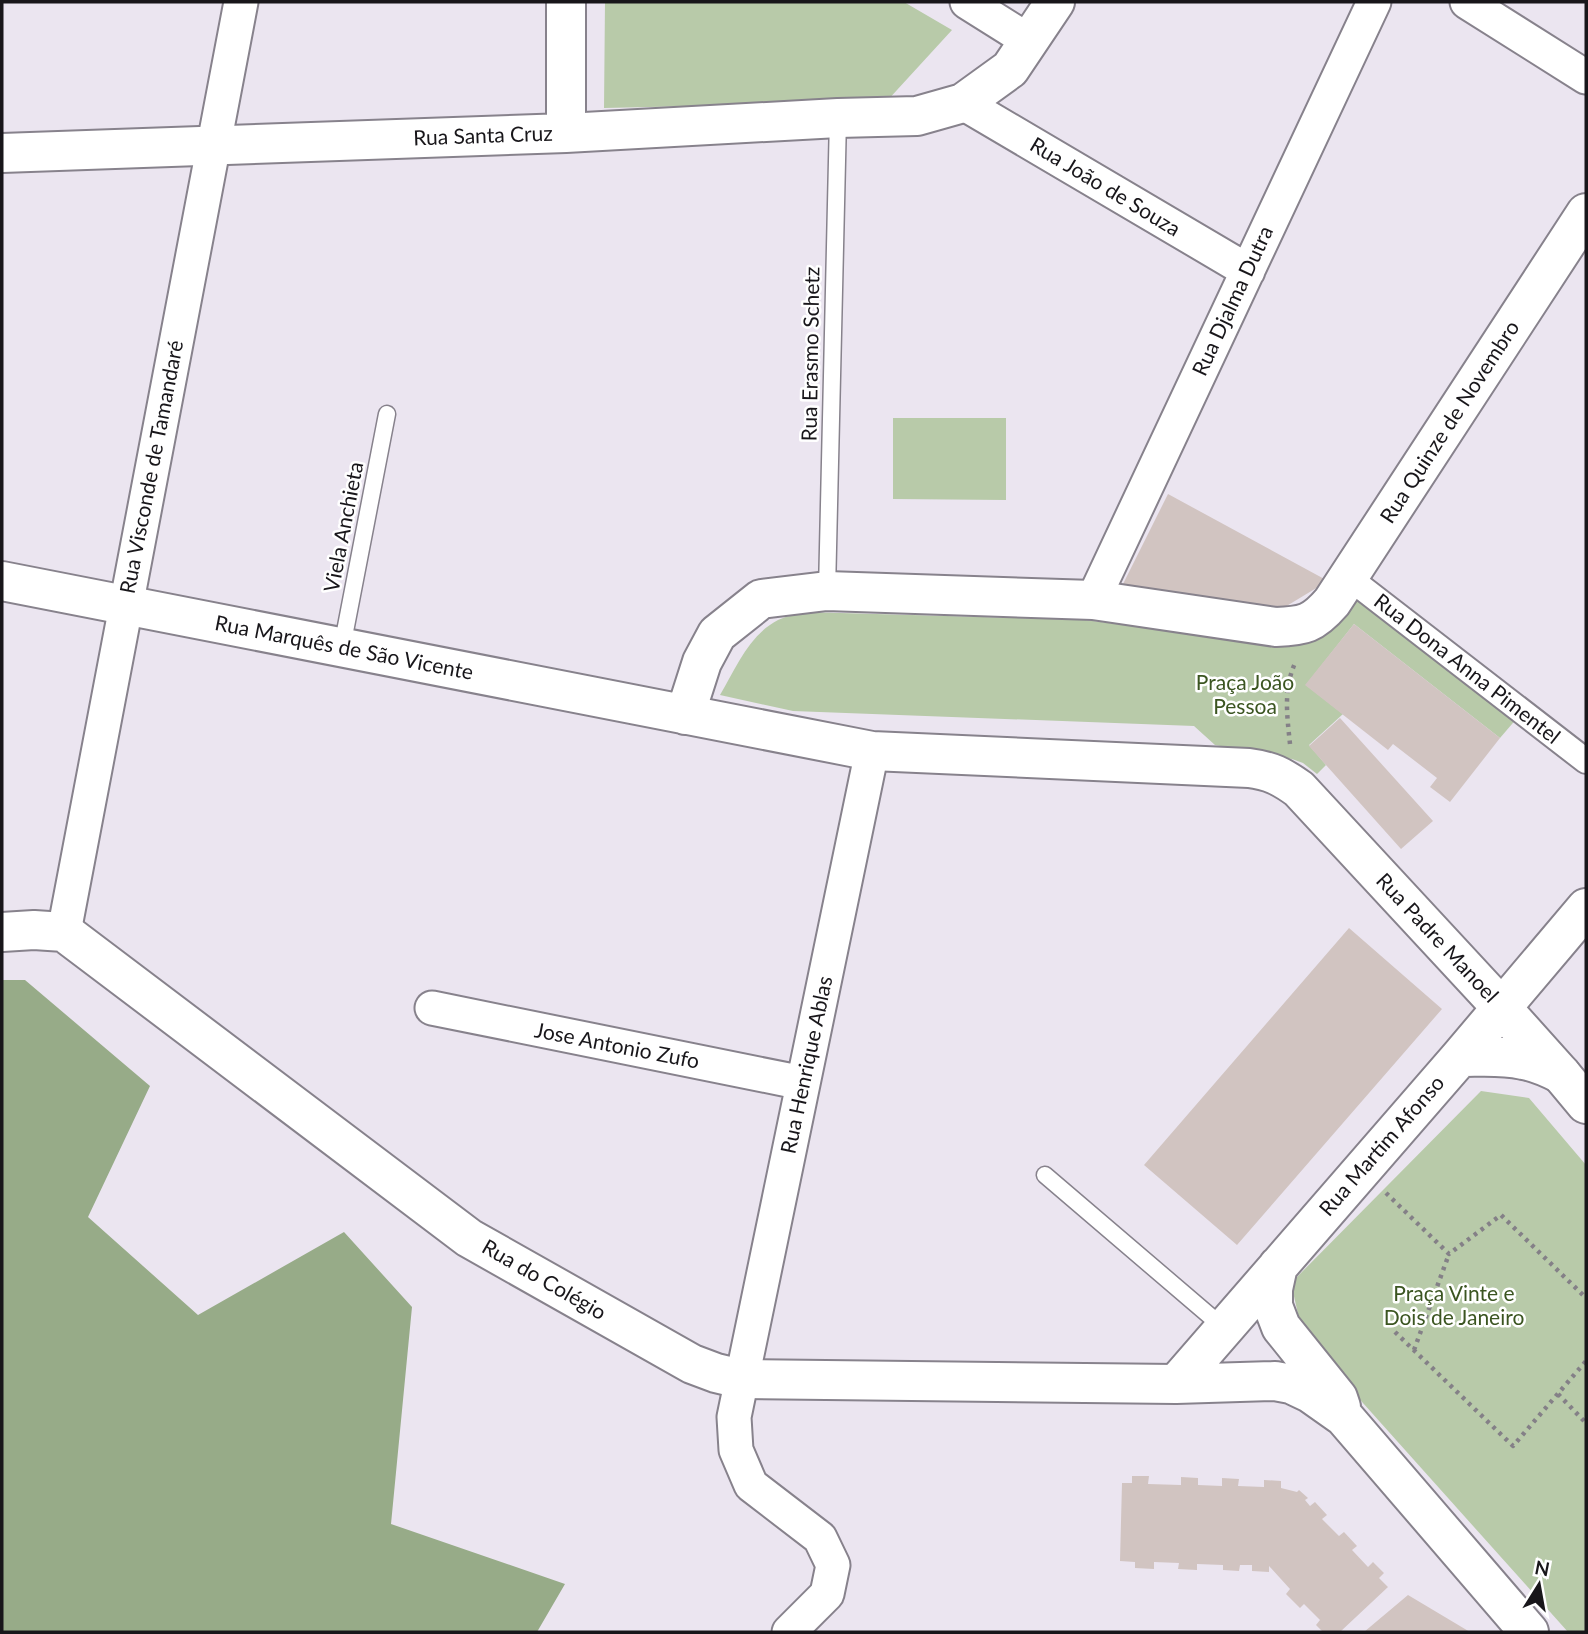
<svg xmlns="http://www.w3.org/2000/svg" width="1588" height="1634" viewBox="0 0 1588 1634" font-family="Lato,sans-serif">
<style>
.green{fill:#b8caa9}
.forest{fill:#97ab88}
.building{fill:#d1c4c1}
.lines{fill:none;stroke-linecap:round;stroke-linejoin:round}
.service-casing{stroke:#87828c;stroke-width:19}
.pedestrian-casing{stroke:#87828c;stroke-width:28}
.minor-casing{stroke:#87828c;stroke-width:37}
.tertiary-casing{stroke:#87828c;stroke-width:42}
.secondary-casing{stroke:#87828c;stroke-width:42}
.path{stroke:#848087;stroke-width:4.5;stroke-dasharray:3.5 5;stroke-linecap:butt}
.service{stroke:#fff;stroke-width:16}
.pedestrian{stroke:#fff;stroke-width:24}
.minor{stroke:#fff;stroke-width:33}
.tertiary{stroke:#fff;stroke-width:38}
.secondary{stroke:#fff;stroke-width:38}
.labels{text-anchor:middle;stroke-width:5;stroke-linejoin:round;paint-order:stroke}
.street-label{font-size:21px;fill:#18161a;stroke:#fff}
.park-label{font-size:21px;fill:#3b5521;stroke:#fff}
</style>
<rect width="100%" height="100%" fill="#ebe5f0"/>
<!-- green -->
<path class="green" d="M605 2H904L952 30 886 102 604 108Z
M893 418H1006V500L893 499Z
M1354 594 1518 717 1500 738 1354 624 1306 685 1343 714 1309 745 1326 765 1317 774 1303 763 1292 759 1215 745 1194 726 793 711 720 695C736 668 749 635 778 620 786 616 796 615 805 612L1085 620 1268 643Z
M1481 1091 1529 1098 1586 1165V1632H1568L1303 1336 1291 1283Z"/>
<!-- forest -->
<path class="forest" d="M2 980H25L150 1086 88 1217 198 1315 344 1232 412 1307 391 1524 565 1584 537 1632H2Z"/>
<!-- building -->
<path class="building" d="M1168 494 1328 581 1270 616 1123 584Z
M1354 624 1500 738 1450 802 1430 787 1437 778 1393 744 1388 750 1305 685Z
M1340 718 1433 821 1401 849 1309 746Z
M1349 928 1442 1009 1237 1245 1144 1165Z
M1132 1476H1149L1148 1484 1181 1485V1477L1198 1478V1485L1222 1486V1478L1239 1479 1238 1486 1264 1487V1480L1281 1481V1488L1297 1492 1299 1490 1308 1498 1305 1500 1310 1506 1315 1502 1327 1515 1322 1519 1339 1536 1344 1532 1357 1546 1352 1550 1368 1567 1373 1562 1384 1573 1379 1578 1388 1587 1340 1632H1323L1316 1625 1320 1620 1304 1604 1300 1608 1286 1594 1290 1589 1269 1566V1572L1252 1571V1565H1240L1239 1571 1223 1570V1565L1197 1564V1570L1178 1569 1179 1563 1154 1562V1569L1135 1568V1562L1120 1561 1122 1483H1132Z
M1408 1595 1470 1632H1364Z"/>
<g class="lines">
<!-- service casing -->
<g class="service-casing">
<path id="service" d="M827 591 838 118
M342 647 387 414
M1045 1175 1224 1328"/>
</g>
<!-- pedestrian casing -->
<g class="pedestrian-casing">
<path id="pedestrian" d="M1348 577 1586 761"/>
</g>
<!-- minor casing -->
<g class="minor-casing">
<path id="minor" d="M967 2 1029 41
M1467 2 1586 77
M963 103 1248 271
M1093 600 1374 2
M64 932 241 2
M432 1008 803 1083
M789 1632 827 1594 833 1565 820 1538 751 1485 736 1450 734 1417 872 751"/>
</g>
<!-- tertiary casing -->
<g class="tertiary-casing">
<path id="tertiary" d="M566 133V2
M2 153 566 133 838 118 917 116 963 103 1010 69 1055 2
M2 932 34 930 64 932 469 1238 692 1364 716 1373 741 1379 1176 1384 1275 1381 1291 1384 1310 1393 1344 1417 1529 1632
M1460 1057C1481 1057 1503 1055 1523 1060 1536 1062 1549 1068 1561 1074
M1278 1266 1273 1289V1306L1281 1327 1338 1398 1341 1407
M1176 1384 1460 1057 1586 908"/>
</g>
<!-- secondary casing -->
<g class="secondary-casing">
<path id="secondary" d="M2 581 872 751 1249 768C1271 771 1281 776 1299 789L1501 1007 1561 1074 1586 1104
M685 715 702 662 717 634 761 599 827 591 1093 600 1276 627C1304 626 1313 624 1332 602L1586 213"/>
</g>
<!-- path -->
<path class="path" d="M1290 744C1287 715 1283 688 1296 661
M1386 1193 1449 1254 1501 1215 1586 1298
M1395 1332 1513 1446 1586 1361
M1414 1350 1449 1254
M1558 1394 1586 1423"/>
<!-- service -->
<use href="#service" class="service"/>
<!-- pedestrian -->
<use href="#pedestrian" class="pedestrian"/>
<!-- minor -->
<use href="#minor" class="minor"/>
<!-- tertiary -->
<use href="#tertiary" class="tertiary"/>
<!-- secondary -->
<use href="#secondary" class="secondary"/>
</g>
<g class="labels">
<!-- street labels -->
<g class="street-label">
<text transform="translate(483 136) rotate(-2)" y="7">Rua Santa Cruz</text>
<text transform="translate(1105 187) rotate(31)" y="7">Rua João de Souza</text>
<text transform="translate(1233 301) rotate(-65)" y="7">Rua Djalma Dutra</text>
<text transform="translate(811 354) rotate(-89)" y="7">Rua Erasmo Schetz</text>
<text transform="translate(1450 422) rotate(-57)" y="7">Rua Quinze de Novembro</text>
<text transform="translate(152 467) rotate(-79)" y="7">Rua Visconde de Tamandaré</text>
<text transform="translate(344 527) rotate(-79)" y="7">Viela Anchieta</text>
<text transform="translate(344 648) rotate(11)" y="7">Rua Marquês de São Vicente</text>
<text transform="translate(1467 669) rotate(38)" y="7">Rua Dona Anna Pimentel</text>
<text transform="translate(1437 938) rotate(47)" y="7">Rua Padre Manoel</text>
<text transform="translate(617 1046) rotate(11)" y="7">Jose Antonio Zufo</text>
<text transform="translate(807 1065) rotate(-78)" y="7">Rua Henrique Ablas</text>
<text transform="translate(1382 1146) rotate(-49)" y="7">Rua Martim Afonso</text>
<text transform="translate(544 1280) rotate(30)" y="7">Rua do Colégio</text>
</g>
<!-- park labels -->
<g class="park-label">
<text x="1245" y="690">Praça João<tspan x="1245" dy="24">Pessoa</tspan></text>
<text x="1454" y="1301">Praça Vinte e<tspan x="1454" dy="24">Dois de Janeiro</tspan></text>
</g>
</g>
<!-- border -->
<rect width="1588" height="1634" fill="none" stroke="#18161a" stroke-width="7"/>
<!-- north arrow -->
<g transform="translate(1539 1585) rotate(11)" stroke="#ffffff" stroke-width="5" paint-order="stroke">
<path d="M0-5L12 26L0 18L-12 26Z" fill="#18161a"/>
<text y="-10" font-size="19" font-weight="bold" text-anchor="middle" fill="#18161a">N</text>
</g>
</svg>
